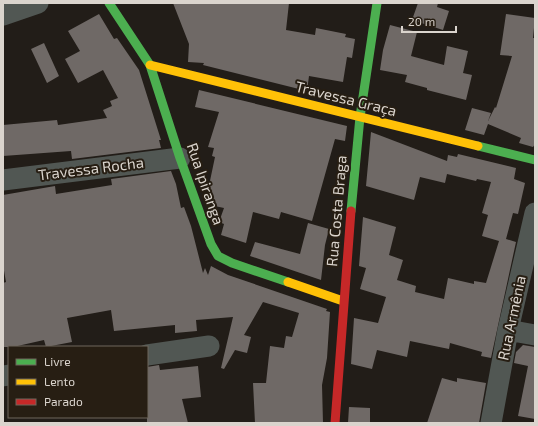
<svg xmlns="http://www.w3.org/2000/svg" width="538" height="426" viewBox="0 0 538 426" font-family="'Exo 2',sans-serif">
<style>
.building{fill:#6f6966}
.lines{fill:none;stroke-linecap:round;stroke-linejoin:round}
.street{stroke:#515753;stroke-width:21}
.fast{stroke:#4caf50;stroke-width:9}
.slow{stroke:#ffc107;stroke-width:9}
.jam{stroke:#c62828;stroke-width:9}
.labels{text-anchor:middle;stroke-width:4;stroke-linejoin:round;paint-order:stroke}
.street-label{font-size:15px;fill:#dad4cd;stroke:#271e13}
</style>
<rect width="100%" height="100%" fill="#221d18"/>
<!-- building -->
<path class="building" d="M173 3H289L286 30 315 35 316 28 346 34 345 37 355 39 352 58 347 57 343 82 309 76 307 91 203 65 204 63 188 62 189 44Z
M418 3H438L437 7 449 11 443 30 412 20Z
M99 14 114 39 117 38 139 70 161 140H159L161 148 72 159 71 151 3 156V125L57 120 58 125 107 118 103 110 112 106 110 101 118 98 103 70 78 83 65 59 80 51 68 31Z
M506 14 535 18 533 38H535V144L533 147 519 143 521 138 488 124 484 135 465 130 472 108 491 113 488 121 495 107 496 108 512 56 500 55Z
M390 25 417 32 411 56 444 65 447 46 468 51 463 73 472 75 466 100 427 90V88L405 82 407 75 380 70 383 50Z
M44 43 59 76 47 83 31 49Z
M199 90 347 126 345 141 335 139 312 221 281 212 279 219 253 212 246 243 221 235 224 224 219 222 224 208 210 205 207 195 215 157 212 156 214 148 208 147 219 112 195 107Z
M371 132 447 161 448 155 457 157 458 154 516 168 514 179 525 183 518 214 513 213 506 239 516 242 491 358 481 356 482 352 450 343 449 349 410 341 407 357 377 350 372 369 351 364 354 318 378 323 386 297 360 289 366 268 359 266 363 217 396 227 389 255 403 260 397 280 416 286 415 292 444 299 448 278 474 284V281L486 283 499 241 482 236 488 215 482 213 491 182 477 179 476 181 447 174 445 183 420 177 414 200 366 186Z
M171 171 176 184 181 208 184 207 191 226 203 273 205 268 208 275 211 266 228 275 327 309 326 311 330 312 327 358 322 385 323 423H255L253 383H266L270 346 284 348 286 336 292 337 299 313 263 302 244 335 251 337 247 353 235 350 224 369 221 368 233 317 196 320 197 331 175 333V325L114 331 111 310 67 318 72 342 46 347 44 340 13 347H3V283L6 282 3 265V195L55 186 56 194 112 185 111 179Z
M308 223 329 229 325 245 321 280 250 256 255 242 300 254Z
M523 345 535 347V419L518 416 528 366 514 363 516 352Z
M159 365 160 370 198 366 201 397 182 399 188 423H147V367Z
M442 378 457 382V378L486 383 479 423H427Z
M349 407 370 408V423H348Z"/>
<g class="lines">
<!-- street -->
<path class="street" d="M3 15 38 3
M3 180 180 158
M508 330 535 335
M147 355 209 346
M3 376 9 375
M491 423 508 330 535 213"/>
<!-- fast -->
<path class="fast" d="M109 3 150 65 180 158 211 244 218 256 232 263 288 282
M478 146 535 160
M351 211 360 117 377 3"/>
<!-- slow -->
<path class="slow" d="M150 65 478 146
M288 282 343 301"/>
<!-- jam -->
<path class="jam" d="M335 423 351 211"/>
</g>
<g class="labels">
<!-- street labels -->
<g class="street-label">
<text transform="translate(346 99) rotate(14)" y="5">Travessa Graça</text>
<text transform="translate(91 169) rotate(-7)" y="5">Travessa Rocha</text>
<text transform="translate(205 184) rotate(71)" y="5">Rua Ipiranga</text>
<text transform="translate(337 211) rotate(-85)" y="5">Rua Costa Braga</text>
<text transform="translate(512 318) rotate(-78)" y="5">Rua Armênia</text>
</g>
</g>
<!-- border -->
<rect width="538" height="426" fill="none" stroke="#dad4cd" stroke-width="8"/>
<!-- legend -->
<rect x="8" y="346" width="140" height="72" fill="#271e13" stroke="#6f675d"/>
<rect x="16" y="359" width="20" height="6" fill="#4caf50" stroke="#6f675d"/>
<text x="44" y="366" font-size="12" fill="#dad4cd">Livre</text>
<rect x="16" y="379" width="20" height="6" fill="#ffc107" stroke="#6f675d"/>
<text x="44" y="386" font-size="12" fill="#dad4cd">Lento</text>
<rect x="16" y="399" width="20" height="6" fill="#c62828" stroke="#6f675d"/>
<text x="44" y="406" font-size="12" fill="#dad4cd">Parado</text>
<!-- scale -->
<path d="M402 26v6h54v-6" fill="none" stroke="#dad4cd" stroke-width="2"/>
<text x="408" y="26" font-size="12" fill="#dad4cd" stroke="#271e13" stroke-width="3" paint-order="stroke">20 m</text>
</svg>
